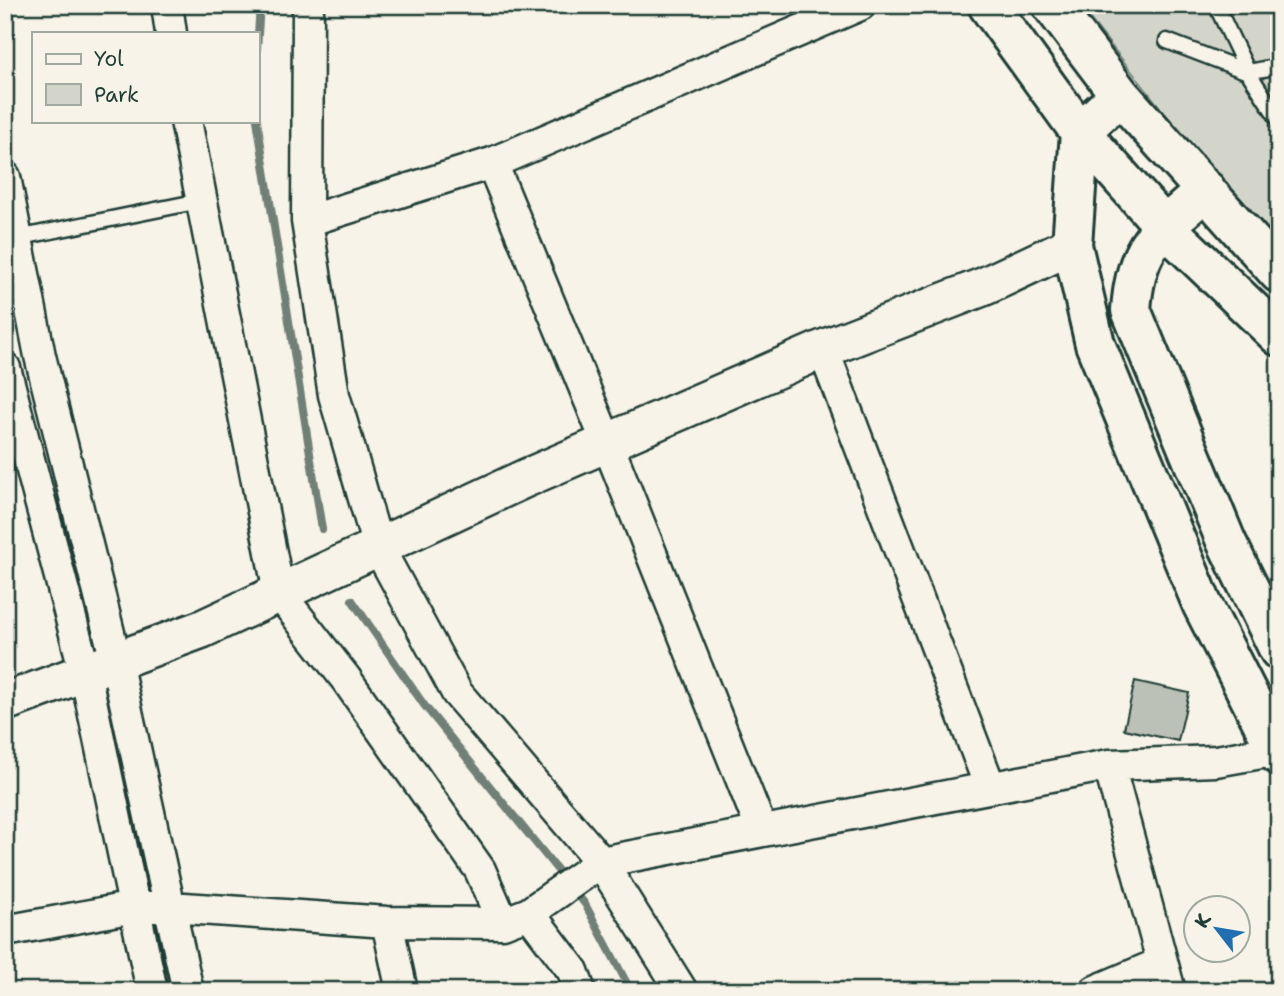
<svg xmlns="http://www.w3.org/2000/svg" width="1284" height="996" viewBox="0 0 1284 996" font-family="'Shantell Sans',sans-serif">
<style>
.green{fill:#d3d5ca;stroke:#79897f;stroke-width:2}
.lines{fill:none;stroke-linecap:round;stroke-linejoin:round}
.stream{stroke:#6f8077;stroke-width:8}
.building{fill:#bbc1b6;stroke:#1f3d34;stroke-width:2}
.service-casing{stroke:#1f3d34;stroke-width:19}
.minor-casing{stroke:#1f3d34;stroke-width:35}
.tertiary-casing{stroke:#1f3d34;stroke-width:42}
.secondary-casing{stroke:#1f3d34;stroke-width:44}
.service{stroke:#f7f3e8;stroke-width:14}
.minor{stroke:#f7f3e8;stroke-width:30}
.tertiary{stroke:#f7f3e8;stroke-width:37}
.secondary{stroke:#f7f3e8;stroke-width:38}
</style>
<rect width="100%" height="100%" fill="#f7f3e8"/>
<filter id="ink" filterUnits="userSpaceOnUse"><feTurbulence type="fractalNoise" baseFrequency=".0143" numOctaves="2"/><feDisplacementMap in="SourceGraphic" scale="14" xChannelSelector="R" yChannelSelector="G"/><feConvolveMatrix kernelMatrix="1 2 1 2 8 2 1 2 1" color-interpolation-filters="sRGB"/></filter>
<g filter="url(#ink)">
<!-- green -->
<path class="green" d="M1079 5H1279V246L1213 174Z"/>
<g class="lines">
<!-- stream -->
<path class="stream" d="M257 49 260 5
M257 120 322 529
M352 600 424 705 585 904 631 991"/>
</g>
<!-- building -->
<path class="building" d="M1135 681 1189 693 1178 741 1124 729Z"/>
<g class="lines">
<!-- service casing -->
<g class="service-casing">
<path id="service" d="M1216 5 1248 72 1279 120
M1167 41 1248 72 1279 66
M17 238 200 201"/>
</g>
<!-- minor casing -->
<g class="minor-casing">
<path id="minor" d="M167 5 171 33
M308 5 307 221 334 395 378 547 457 693 601 862 682 991
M186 121 279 593 346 679 480 870 503 923
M492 163 608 445 762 831
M5 177 40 356 116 661 188 991
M307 221 492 163 860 5
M823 349 990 787
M5 368 85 672 152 991
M1109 765 1170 991
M529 913 573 971 580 991
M387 922 402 991
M5 931 134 907H170L387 922 503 923 529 913 601 862 1109 765 1216 761 1279 750
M1095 991 1161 963"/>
</g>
<!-- tertiary casing -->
<g class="tertiary-casing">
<path id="tertiary" d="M5 702 202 629 526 478 823 349 985 286 1072 245"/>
</g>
<!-- secondary casing -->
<g class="secondary-casing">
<path id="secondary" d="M988 5 1080 132 1165 227 1279 336
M1052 5 1120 95 1279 273
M1120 95 1080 132 1072 245 1095 344 1202 604 1279 755
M1206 190C1158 233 1136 242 1131 310L1226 541 1279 650"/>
</g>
<!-- service -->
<use href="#service" class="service"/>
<!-- minor -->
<use href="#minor" class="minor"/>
<!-- tertiary -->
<use href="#tertiary" class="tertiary"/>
<!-- secondary -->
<use href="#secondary" class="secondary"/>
</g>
</g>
<!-- margin -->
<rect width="1284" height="996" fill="none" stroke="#f7f3e8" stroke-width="28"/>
<rect x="14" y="14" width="1256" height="968" fill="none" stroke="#1f3d34" stroke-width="2.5" filter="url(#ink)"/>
<!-- legend -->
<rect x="32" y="32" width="228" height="91" fill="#f7f3e8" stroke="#a1aaa0" stroke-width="2"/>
<rect x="46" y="54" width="35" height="10" fill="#f7f3e8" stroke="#a1aaa0" stroke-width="2"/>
<text x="94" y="66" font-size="21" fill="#1f3d34">Yol</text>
<rect x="46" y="84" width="35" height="21" fill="#d3d5ca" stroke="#a1aaa0" stroke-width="2"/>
<text x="94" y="102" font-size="21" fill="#1f3d34">Park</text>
<!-- north arrow -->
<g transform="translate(1217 929) rotate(301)"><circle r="33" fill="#f7f3e8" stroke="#a1aaa0" stroke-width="2"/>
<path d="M0-5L12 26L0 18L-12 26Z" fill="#1f6fb2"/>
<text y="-10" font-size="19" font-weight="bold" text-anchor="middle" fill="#1f3d34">K</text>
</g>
</svg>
